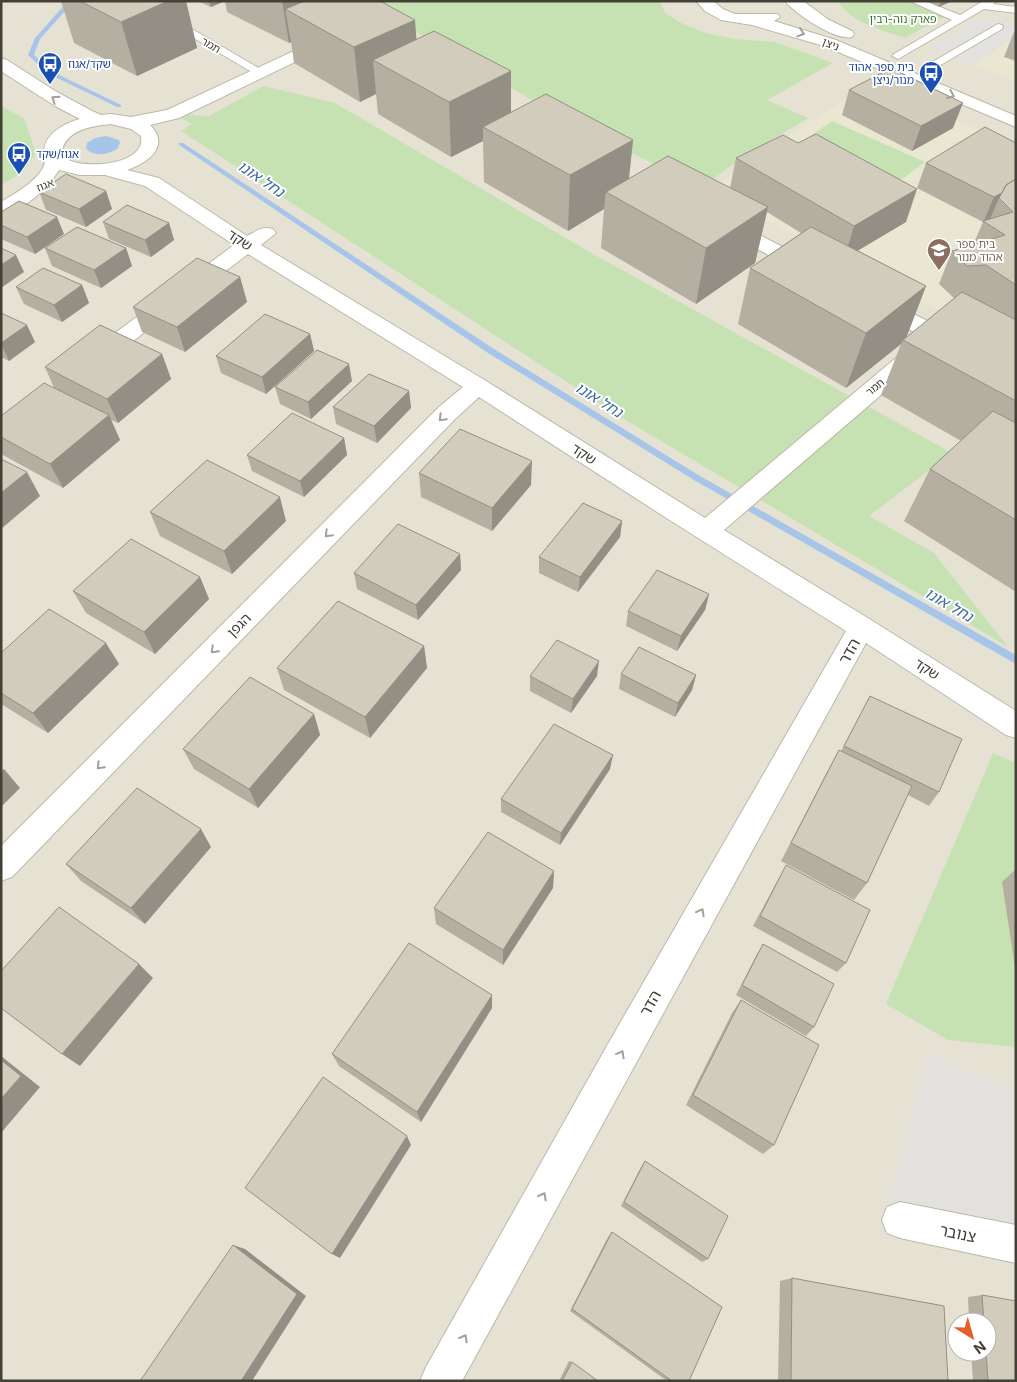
<svg xmlns="http://www.w3.org/2000/svg" width="1017" height="1382" viewBox="0 0 1017 1382" font-family="Inter,'Noto Sans Hebrew',sans-serif">
<style>
.residential{fill:#e5e2d4;fill-rule:evenodd}
.education{fill:#e9e6d1}
.green{fill:#c6e2b2}
.parking{fill:#e3e1de}
.water{fill:#a7c5e9}
.lines{fill:none;stroke-linecap:round;stroke-linejoin:round}
.stream{fill:#a7c5e9;fill-rule:evenodd}
.service-casing{stroke:#bcb8a9;stroke-width:2}
.minor-casing{stroke:#bcb8a9;stroke-width:2}
.tertiary-casing{stroke:#bcb8a9;stroke-width:2}
.service{fill:#fff;fill-rule:evenodd}
.minor{fill:#fff;fill-rule:evenodd}
.tertiary{fill:#fff;fill-rule:evenodd}
.wall{fill:#b5afa2}
.shaded-wall{fill:#938f84}
.building{fill:#d2ccbc;stroke:#938f84}
.oneway{stroke:#a1a09a}
.labels{text-anchor:middle;stroke-width:4;stroke-linejoin:round;paint-order:stroke}
.far-park-label{font-size:11px;fill:#3e6f2f;stroke:#fff}
.far-street-label{font-size:11px;fill:#434036;stroke:#fff}
.far-transit-label{font-size:11px;fill:#164399;stroke:#fff;text-anchor:start}
.far-education-label{font-size:11px;fill:#785e54;stroke:#fff;text-anchor:start}
.street-label{font-size:14px;fill:#434036;stroke:#fff}
.water-label{font-size:15px;font-style:italic;fill:#3969a5;stroke:#fff}
.near-street-label{font-size:16px;fill:#434036;stroke:#fff}
</style>
<rect width="100%" height="100%" fill="#f1efe6"/>
<!-- residential -->
<path class="residential" d="M1 1H1016V1381H1ZM957 1322H987V1352H957Z"/>
<!-- education -->
<path class="education" d="M1016 36V82L974 65Z
M868 86 999 137 1016 350 710 191 775 143Z"/>
<!-- green -->
<path class="green" d="M363 1H660L665 13 683 24 706 33 734 39 775 42 833 63 767 100 808 118 742 158 701 188 564 119Z
M838 1H910L944 17 905 38C883 30 851 23 838 1Z
M264 86 335 103 588 251 952 453 869 516 934 553 1008 647 619 416 181 131 192 124 173 114 209 116Z
M1 106 24 118 36 153 23 172 1 185Z
M832 121 925 162 885 192 791 149Z
M993 753 1016 763V1047L948 1040 886 1004Z"/>
<!-- parking -->
<path class="parking" d="M979 19 1016 24V36L974 65 930 47Z
M929 1053 1016 1092V1266L879 1232Z"/>
<!-- water -->
<path class="water" d="M106 136 119 140 120 143 117 149C107 155 95 157 86 149L87 143 95 138Z"/>
<g class="lines">
<!-- stream -->
<path class="stream" d="M68 1H74L40 39 34 55 51 71 121 105V107H117L47 73 28 55 35 38Z
M179 143H183L494 349 700 476 1016 655V664L694 480 488 353 179 145Z"/>
<!-- service casing -->
<g class="service-casing">
<path id="service" d="M131 1H144L267 73 265 75H257Z
M910 1H925L960 15 983 1H996L993 4 1016 7V13L984 9 898 59 892 56 894 54 952 20Z
M998 24 1002 25 1003 27 1002 29 932 70 928 71 922 68Z"/>
</g>
<!-- minor casing -->
<g class="minor-casing">
<path id="minor" d="M326 36 332 38 334 41 332 44 179 118 150 125C171 146 148 163 127 170L159 178 247 236C256 231 262 226 273 229L276 233 261 245 486 381 705 518 922 336 872 310 869 305 872 300 879 298 886 300 945 330 948 335 945 340 724 530 871 620 1016 711V738L1006 735 866 643 462 1381H420L426 1367 608 1044 846 631 668 519 479 397 455 419 12 877 1 881V846L439 407 463 387 248 254 104 363 96 365 88 363 85 358 88 353 234 245 145 186 105 175H80L59 170C47 189 24 210 1 216V202C16 193 34 183 43 168 47 160 43 158 44 150 46 132 66 123 80 119L55 106 1 71V58L7 60 55 91 92 111 101 115 111 114 131 117 167 110ZM111 124 131 129 141 136C147 166 82 170 65 158L62 149C69 129 92 126 111 124Z
M726 219 733 221 817 265 820 269 817 273 810 275 803 273 719 229 716 225 719 221Z
M900 1202 1016 1225V1263L900 1238 887 1233 882 1220 887 1207Z"/>
</g>
<!-- tertiary casing -->
<g class="tertiary-casing">
<path id="tertiary" d="M696 1H713L723 9 735 14H778L780 17 774 21 836 40 1016 116V127L824 46 752 25 721 20 705 11Z
M785 1H803L829 20 852 31 854 34 852 37C836 41 795 14 785 1Z"/>
</g>
<!-- service -->
<use href="#service" class="service"/>
<!-- minor -->
<use href="#minor" class="minor"/>
<!-- tertiary -->
<use href="#tertiary" class="tertiary"/>
</g>
<!-- wall -->
<path class="wall" d="M61 1H186L197 48 137 76 74 43Z
M198 1H380L417 39 511 112 633 140 629 179 730 188 736 158 906 222 857 250 926 286 906 338 955 298H954L939 284 952 251 973 245 983 222 917 188 926 163 1016 143V592L904 521 930 469 961 441 881 395 901 344 846 388 738 324 750 268 801 233 767 212 755 263 696 304 601 248 604 209 568 231 484 182 483 141 451 157 378 114 376 94 360 102 294 63 291 42 289 43 227 12 225 1 211 7Z
M927 1H952L939 7Z
M1016 31V61L1004 57 1014 32Z
M849 90 953 128 912 151 842 115Z
M106 191 112 209 86 227 46 210 39 192Z
M1 212 64 234 35 254 1 239Z
M103 222 169 223 174 240 151 257 109 239Z
M45 248H126L132 266 101 288 52 266Z
M240 277 247 302 185 352 142 332 133 307Z
M82 285 89 303 62 322 24 304 16 287Z
M1 313 35 342 9 361 1 357Z
M310 334 314 351 266 394 221 373 216 356Z
M162 354 171 379 118 423 111 420 120 440 63 488 1 454V416L54 388 45 367Z
M352 381 311 419 280 404 275 387Z
M409 391 411 408 377 443 336 424 333 407Z
M344 438 347 455 304 497 252 471 247 455Z
M419 473 531 485 492 531 421 497Z
M150 512 286 521 232 574 160 536Z
M622 521 620 537 578 592 539 573V557Z
M460 554 461 570 418 620 357 589 354 573Z
M200 577 209 599 155 654 86 613 73 591Z
M709 594 705 610 677 651 626 626 628 611Z
M424 646 427 668 370 738 284 690 277 668Z
M1 653 119 664 48 733 1 704Z
M621 674 696 675 692 690 675 717 619 689Z
M530 676H597L571 713 530 691Z
M870 696 939 792 929 806 908 795 867 883 854 900 781 861 828 770 839 750 841 751Z
M314 714 320 735 258 808 194 769 183 749Z
M610 769 560 845 501 812V799Z
M211 847 145 924 81 881 66 864Z
M786 865 846 963 837 972 753 926Z
M1016 869V974L1002 882Z
M554 871 553 888 503 965 436 924 434 908Z
M763 944 814 1027 806 1036 736 995 757 954Z
M741 1000 774 1145 763 1154 686 1105 732 1013Z
M492 1008 421 1122 339 1066 332 1054Z
M645 1161 708 1259 702 1262 621 1206 641 1167Z
M612 1232 689 1381H667L570 1311 608 1237Z
M792 1278 948 1381H778L780 1281Z
M982 1295 1016 1381H973L971 1352H987V1322H969L968 1297Z
M569 1361 572 1362 598 1381H559Z"/>
<!-- shaded-wall -->
<path class="shaded-wall" d="M168 1H186L197 48 137 76 121 22Z
M209 1H225L211 7Z
M282 1H341L285 9 291 42 289 43Z
M941 1H952L939 7Z
M415 20 419 74 373 60 376 94 360 102 354 47Z
M511 71V126L483 127V141L451 157 449 102Z
M963 103 953 128 912 151 921 126Z
M633 140 627 195 606 192 604 209 568 231 570 175Z
M1016 185 999 198 990 219 983 223 994 197Z
M917 189 906 222 844 259 854 226Z
M106 191 112 209 86 227 79 209Z
M768 207 755 263 696 304 706 248Z
M57 217 64 234 35 254 27 237Z
M169 223 174 240 151 257 145 240Z
M126 248 132 266 101 288 94 270Z
M16 255 24 272 1 288V265Z
M240 277 247 302 185 352 177 327Z
M82 285 89 303 62 322 54 305Z
M926 286 905 341 903 340 901 344 846 388 866 333Z
M27 325 35 342 9 361 1 343Z
M310 334 314 351 266 394 262 377Z
M162 354 171 379 118 423 107 399Z
M349 364 352 381 311 419 308 402Z
M409 391 411 408 377 443 374 426Z
M109 415 120 440 63 488 50 464Z
M344 438 347 455 304 497 300 481Z
M532 461 531 485 492 531V508Z
M27 472 40 496 1 529V493Z
M280 497 286 521 232 574 224 551Z
M622 521 620 537 578 592 580 577Z
M460 554 461 570 418 620 416 605Z
M200 577 209 599 155 654 144 632Z
M709 594 705 610 677 651 681 636Z
M106 643 119 664 48 733 33 713Z
M424 646 427 668 370 738 365 717Z
M599 661 597 676 571 713 573 699Z
M696 675 692 690 675 717 678 703Z
M314 714 320 735 258 808 249 789Z
M613 755 610 769 560 845 561 833Z
M4 769 20 788 1 807V771Z
M201 829 211 847 145 924 131 908Z
M554 871 553 888 503 965V950Z
M139 964 153 978 80 1066 62 1054Z
M492 995V1008L421 1122 417 1112Z
M1 1056 40 1087 1 1133Z
M407 1136 411 1145 340 1258 332 1254Z
M233 1245 245 1249 306 1296 252 1381H241Z"/>
<!-- building -->
<path class="building" d="M80 1H168L121 22Z
M305 1H380L415 20 354 47 285 9Z
M434 31 511 71 449 102 373 60Z
M891 68 963 103 921 126 849 90Z
M546 94 633 140 570 175 483 127Z
M985 127 1016 143V179L1006 185 1002 193 994 197 926 163Z
M816 134 917 189 854 226 736 158 783 135 798 143Z
M668 156 768 207 706 248 606 192Z
M66 174 106 191 79 209 39 192Z
M1016 179V285L986 265 967 266 952 251 1005 235 983 221 1013 212 999 198 1006 185Z
M19 201 57 217 27 237 1 225V212Z
M127 205 169 223 145 240 103 222Z
M77 227 126 248 94 270 45 248Z
M811 227 926 286 866 333 750 268Z
M1 248 16 255 1 265Z
M197 258 240 277 177 327 133 307Z
M43 268 82 285 54 305 16 287Z
M962 292 1016 320V401L903 340Z
M1 313 27 325 1 343Z
M265 314 310 334 262 377 216 356Z
M100 325 162 354 107 399 45 367Z
M317 350 349 364 308 402 275 387Z
M369 374 409 391 374 426 333 407Z
M44 383 109 415 50 464 1 437V416Z
M993 411 1016 423V520L930 469Z
M292 413 344 438 300 481 247 455Z
M460 429 532 461 492 508 419 473Z
M1 459 27 472 1 493Z
M207 460 280 497 224 551 150 512Z
M583 503 622 521 580 577 539 557Z
M398 524 460 554 416 605 354 573Z
M131 539 200 577 144 632 73 591Z
M657 570 709 594 681 636 628 611Z
M338 601 424 646 365 717 277 668Z
M49 609 106 643 33 713 1 693V653Z
M557 640 599 661 573 699 530 676Z
M639 647 696 675 678 703 621 674Z
M250 677 314 714 249 789 183 749Z
M870 696 962 739 939 792 844 746Z
M554 724 613 755 561 833 501 799Z
M839 750 912 786 867 883 791 843Z
M137 788 201 829 131 908 66 864Z
M488 832 554 871 503 950 434 908Z
M786 865 870 910 846 963 760 916Z
M59 907 139 964 62 1054 1 1008V971Z
M409 943 492 995 417 1112 332 1054Z
M763 944 834 984 814 1027 742 985Z
M741 1000 819 1045 774 1145 693 1095Z
M1 1060 21 1076 1 1099Z
M323 1077 407 1136 332 1254 245 1188Z
M645 1161 728 1216 708 1259 624 1202Z
M612 1232 722 1307 689 1381H672L572 1309Z
M233 1245 297 1294 241 1381H140Z
M792 1278 944 1306 948 1381H791Z
M982 1295 1016 1301V1381H988L986 1352H987V1322H984Z
M572 1362 598 1381H562Z"/>
<!-- one-way arrows -->
<defs><path id="oneway-chevron" d="M-2-3.5L2.5 0L-2 3.5" fill="none" stroke-width="1.6" stroke-linecap="round" stroke-linejoin="round" transform="scale(1.25)"/></defs>
<g class="oneway">
<use href="#oneway-chevron" transform="translate(801 33) rotate(18)"/>
<use href="#oneway-chevron" transform="translate(951 95) rotate(23)"/>
<use href="#oneway-chevron" transform="translate(55 99) rotate(-146)"/>
<use href="#oneway-chevron" transform="translate(442 418) rotate(135)"/>
<use href="#oneway-chevron" transform="translate(328 534) rotate(135)"/>
<use href="#oneway-chevron" transform="translate(214 650) rotate(135)"/>
<use href="#oneway-chevron" transform="translate(100 766) rotate(134)"/>
<use href="#oneway-chevron" transform="translate(701 912) rotate(-61)"/>
<use href="#oneway-chevron" transform="translate(621 1054) rotate(-61)"/>
<use href="#oneway-chevron" transform="translate(543 1196) rotate(-61)"/>
<use href="#oneway-chevron" transform="translate(464 1338) rotate(-61)"/>
</g>
<!-- icons -->
<defs>
<g id="bus-pin" transform="scale(1.25)"><path d="M0 17L-7.5 6A9.5 9.5 0 1 1 7.5 6Z" fill="#1a4fb4" stroke="#fff"/><path d="M-5-6H5V4H4V6H2V4H-2V6H-4V4H-5ZM-3.5-4V0h7V-4ZM-3.5 1.2v1.5H-2V1.2ZM2 1.2v1.5H3.5V1.2Z" fill="#fff"/></g>
<g id="school-pin" transform="scale(1.25)"><path d="M0 17L-7.5 6A9.5 9.5 0 1 1 7.5 6Z" fill="#8d6e63" stroke="#fff"/><path d="M0-5L7-2L0 1L-7-2ZM-4 1L0 2.5L4 1V4Q0 6-4 4Z" fill="#fff"/></g>
</defs>
<g fill-rule="evenodd">
<use href="#bus-pin" x="50" y="64"/>
<use href="#bus-pin" x="931" y="73"/>
<use href="#bus-pin" x="19" y="154"/>
<use href="#school-pin" x="939" y="250"/>
</g>
<g class="labels">
<!-- far-park labels -->
<g class="far-park-label">
<text x="903" y="23">פארק נוה-רבין</text>
</g>
<!-- far-street labels -->
<g class="far-street-label">
<text transform="translate(831 44) rotate(22)" y="4">ניצן</text>
<text transform="translate(211 45) rotate(30)" y="4">תמר</text>
<text transform="translate(45 185) rotate(-22)" y="4">אגוז</text>
<text transform="translate(875 387) rotate(-40)" y="4">תמר</text>
</g>
<!-- far-transit labels -->
<g class="far-transit-label">
<text x="68" y="68">שקד/אגוז</text>
<text x="914" y="71" text-anchor="end">בית ספר אהוד<tspan x="914" dy="13">מנור/ניצן</tspan></text>
<text x="36" y="158">אגוז/שקד</text>
</g>
<!-- far-education labels -->
<g class="far-education-label">
<text x="956" y="248">בית ספר<tspan x="956" dy="13">אהוד מנור</tspan></text>
</g>
<!-- street labels -->
<g class="street-label">
<text transform="translate(240 240) rotate(33)" y="5">שקד</text>
<text transform="translate(584 454) rotate(33)" y="5">שקד</text>
<text transform="translate(239 625) rotate(-45)" y="5">הגפן</text>
<text transform="translate(927 669) rotate(33)" y="5">שקד</text>
</g>
<!-- water labels -->
<g class="water-label">
<text transform="translate(261 179) rotate(34)" y="5">נחל אונו</text>
<text transform="translate(599 400) rotate(32)" y="5">נחל אונו</text>
<text transform="translate(949 605) rotate(30)" y="5">נחל אונו</text>
</g>
<!-- near-street labels -->
<g class="near-street-label">
<text transform="translate(849 651) rotate(-61)" y="6">הדר</text>
<text transform="translate(650 1003) rotate(-61)" y="6">הדר</text>
<text transform="translate(958 1233) rotate(12)" y="6">צנובר</text>
</g>
</g>
<!-- border -->
<rect width="1017" height="1382" fill="none" stroke="#434036" stroke-width="5"/>
<!-- north arrow -->
<g transform="translate(972 1337) rotate(143)"><circle r="24" fill="#ffffff" stroke="#b4b3af"/>
<path d="M0-4L9 19L0 12L-9 19Z" fill="#e65e28"/>
<text y="-8" font-size="14" font-weight="bold" text-anchor="middle" fill="#434036">N</text>
</g>
</svg>
